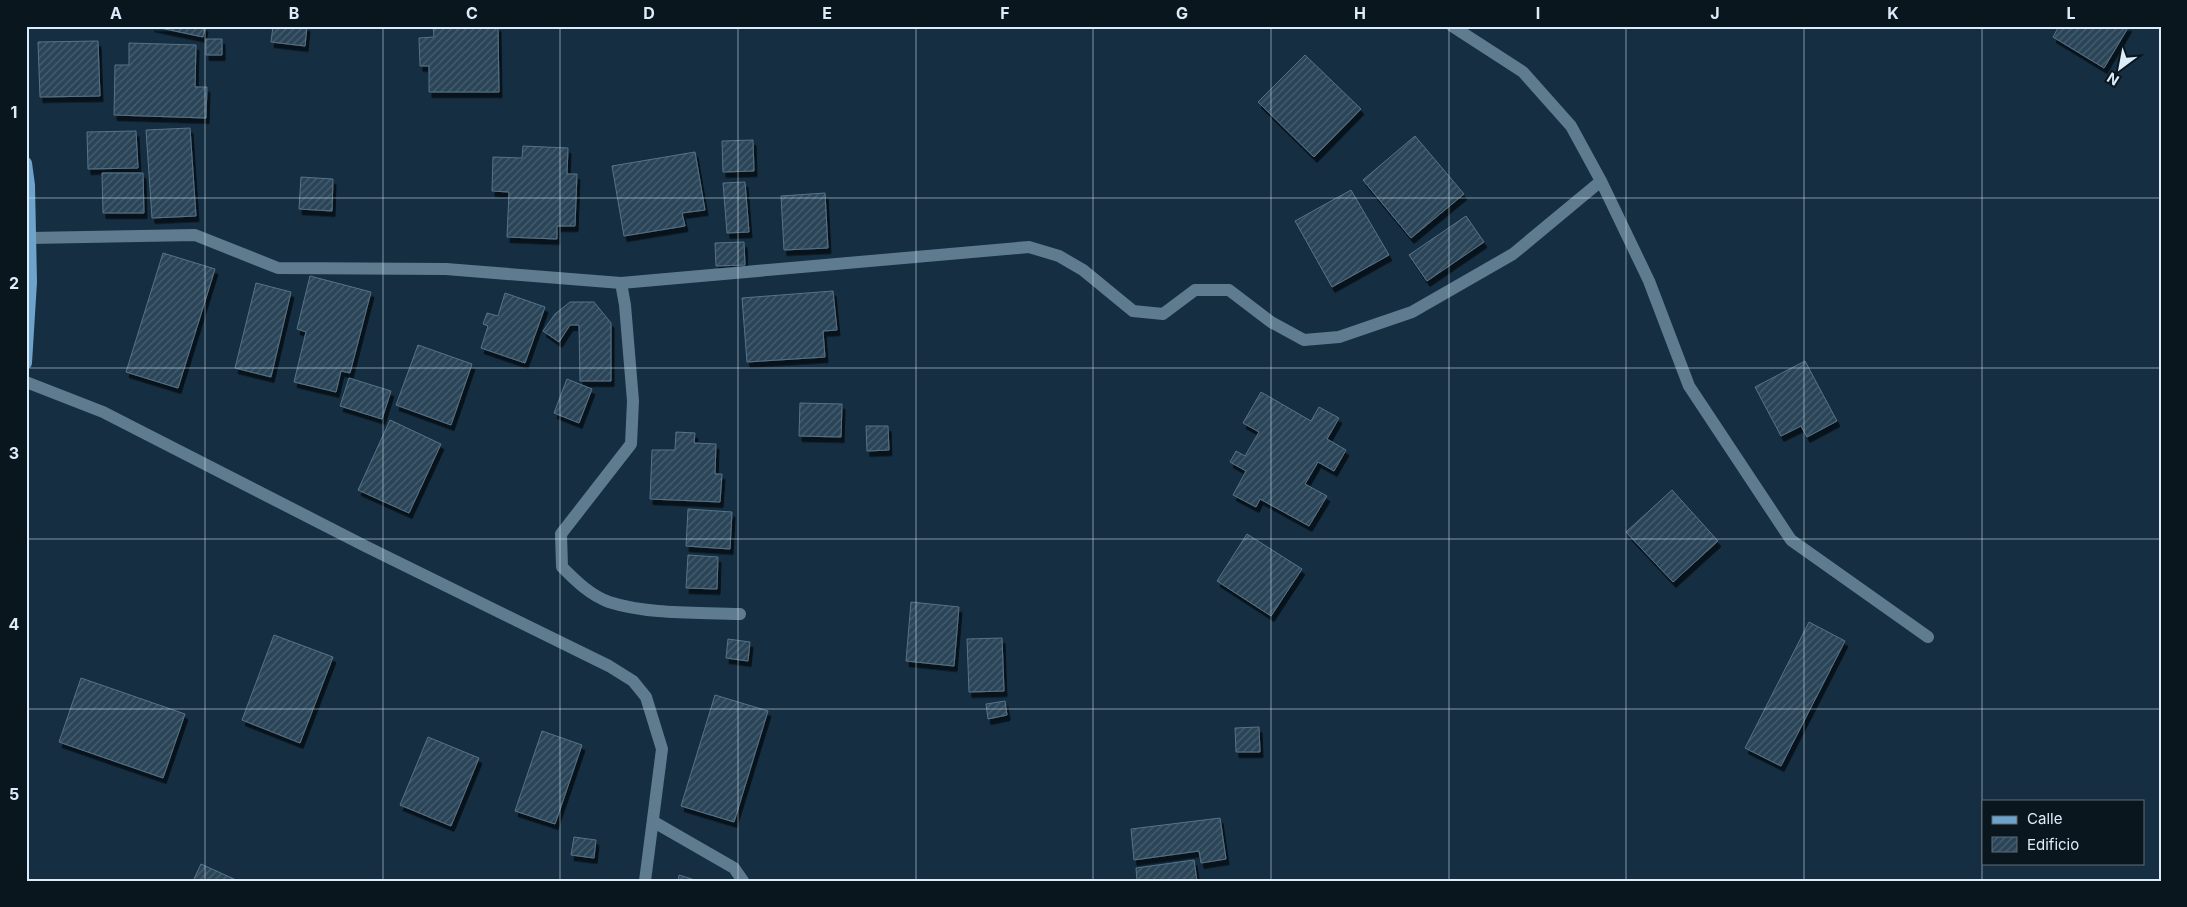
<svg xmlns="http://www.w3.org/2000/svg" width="2187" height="907" viewBox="0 0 2187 907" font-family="Inter,sans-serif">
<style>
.building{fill:url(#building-hatch);stroke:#577388;filter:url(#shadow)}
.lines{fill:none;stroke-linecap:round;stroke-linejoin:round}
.minor{stroke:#5f7b90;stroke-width:12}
.major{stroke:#6ea3cb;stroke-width:12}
.grid{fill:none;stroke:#dcecf8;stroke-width:1;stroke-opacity:0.55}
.neatline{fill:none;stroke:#dcecf8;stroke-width:2}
.grid-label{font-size:16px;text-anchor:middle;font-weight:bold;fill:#dcecf8}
</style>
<defs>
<pattern id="building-hatch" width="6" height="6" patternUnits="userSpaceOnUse" patternTransform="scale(1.25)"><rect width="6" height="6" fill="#2b4558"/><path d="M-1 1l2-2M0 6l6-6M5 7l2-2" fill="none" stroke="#496071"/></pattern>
<filter id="shadow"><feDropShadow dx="3" dy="5.5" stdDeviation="0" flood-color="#0009"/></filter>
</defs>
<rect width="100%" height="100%" fill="#152e41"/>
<!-- building -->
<path class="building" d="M151 26H205L203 37Z
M273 26H307L305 46 271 42Z
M433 26H498L499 92H429V66H420L419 38 434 37Z
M2059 26H2129L2104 68 2053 37Z
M206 39H222V55H206Z
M98 41 100 96 40 97 38 42Z
M129 43 196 45 195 87H207L206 118 114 115 115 65H129Z
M1305 55 1361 109 1314 157 1258 102Z
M190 128 196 216 152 218 146 130Z
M136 131 138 168 88 169 87 132Z
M1415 136 1464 194 1411 238 1363 180Z
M753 140 754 171 723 172 722 141Z
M523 146 568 148 567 174H577L575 226H557V239L507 237 509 192 492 191 493 157 522 158Z
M695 152 705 210 682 213 685 226 624 236 612 166Z
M102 173H143L144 213H103Z
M301 177 333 179 332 211 299 209Z
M745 182 749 232 727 233 723 183Z
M1351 190 1389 255 1332 287 1295 221Z
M825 193 828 248 784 250 781 196Z
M1466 216 1484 242 1427 281 1409 255Z
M744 242 745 265 716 266 715 243Z
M163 253 215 269 178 388 126 372Z
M310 276 371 292 350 373 341 371 336 392 294 382 306 332 297 329Z
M256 283 291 292 271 377 235 368Z
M833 291 837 330 823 331 825 357 747 362 742 298Z
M505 293 545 307 525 363 481 348 488 326 483 324 487 313 498 316Z
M570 302H594L611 323V381H580L579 325H570L559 342 543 331 555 314Z
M418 345 472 364 451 425 396 405Z
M1805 361 1837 421 1807 437 1801 426 1781 436 1755 387Z
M349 378 391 391 382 419 340 406Z
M567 379 592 389 579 423 554 413Z
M1261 392 1311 421 1319 407 1339 418 1327 439 1346 450 1334 471 1318 462 1305 484 1327 496 1309 526 1260 499 1256 507 1233 495 1246 471 1230 462 1236 451 1245 456 1259 432 1243 423Z
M800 403 842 404 841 437 799 436Z
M390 420 441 444 409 513 358 490Z
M866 426H888L889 450 867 451Z
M676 432 695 433 694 443 716 444 715 474H722L720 502 650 499 652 450H675Z
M1672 490 1718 541 1673 582 1626 532Z
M688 509 732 512 730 549 686 546Z
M1247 534 1302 569 1271 616 1217 581Z
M688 555 718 557 717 589 686 588Z
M911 602 959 607 954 666 906 661Z
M1809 622 1845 641 1781 766 1745 748Z
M274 635 333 657 300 743 242 720Z
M1002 638 1004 691 969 692 967 639Z
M728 639 750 642 748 661 726 658Z
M81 678 185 714 163 778 59 742Z
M715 695 768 711 734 822 681 806Z
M1005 701 1007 715 988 719 986 704Z
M1259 727 1260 752H1236L1235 728Z
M542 731 582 745 555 824 515 811Z
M428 737 479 758 451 826 400 805Z
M1220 818 1226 859 1201 863 1199 851 1134 860 1131 829Z
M574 837 596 840 594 858 571 855Z
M1194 860 1197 881H1137L1136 868Z
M201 864 234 879 233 881H193Z
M679 875 698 881H678Z"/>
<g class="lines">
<!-- minor -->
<path class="minor" d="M1452 26 1523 72 1571 126 1601 181 1649 281 1689 386 1791 540 1928 637
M30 238 195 235 278 268 446 269 621 283 1029 247 1059 256 1083 270 1133 311 1163 314 1195 290H1229L1271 322 1304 340 1339 337 1412 312 1513 254 1601 181
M621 283 625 305 633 401 631 444 561 534 562 567C576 581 590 595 609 602 650 615 698 612 740 614
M26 382 103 412 365 546 609 666 633 681 646 697 662 749 645 881
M654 822 734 868 743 881"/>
<!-- major -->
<path class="major" d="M26 163 29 185 31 282 26 363"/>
</g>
<!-- grid -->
<path class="grid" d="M205 26V881M383 26V881M560 26V881M738 26V881M916 26V881M1093 26V881M1271 26V881M1449 26V881M1626 26V881M1804 26V881M1982 26V881M26 198H2161M26 368H2161M26 539H2161M26 709H2161"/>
<!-- border -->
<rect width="2187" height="907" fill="none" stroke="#0a161e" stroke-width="55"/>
<!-- legend -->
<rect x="1982" y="800" width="162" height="65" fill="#0a161e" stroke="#5e6c75"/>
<rect x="1992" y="816" width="25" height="8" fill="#6ea3cb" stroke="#5e6c75"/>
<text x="2027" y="824" font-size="15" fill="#dcecf8">Calle</text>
<rect x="1992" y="837" width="25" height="15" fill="url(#building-hatch)" stroke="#5e6c75"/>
<text x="2027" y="850" font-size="15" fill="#dcecf8">Edificio</text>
<!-- north arrow -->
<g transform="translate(2120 68) rotate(212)" stroke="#0a161e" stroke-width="4" paint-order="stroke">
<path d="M0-4L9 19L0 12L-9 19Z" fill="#dcecf8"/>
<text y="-8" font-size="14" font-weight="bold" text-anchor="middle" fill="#dcecf8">N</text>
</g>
<rect x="28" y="28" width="2132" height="852" class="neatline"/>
<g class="grid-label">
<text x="116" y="19">A</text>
<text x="294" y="19">B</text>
<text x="472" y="19">C</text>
<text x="649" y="19">D</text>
<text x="827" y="19">E</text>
<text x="1005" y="19">F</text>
<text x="1182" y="19">G</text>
<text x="1360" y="19">H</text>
<text x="1538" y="19">I</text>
<text x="1715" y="19">J</text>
<text x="1893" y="19">K</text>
<text x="2071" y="19">L</text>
<text x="14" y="118">1</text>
<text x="14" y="289">2</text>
<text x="14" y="459">3</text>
<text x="14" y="630">4</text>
<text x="14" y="800">5</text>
</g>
</svg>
